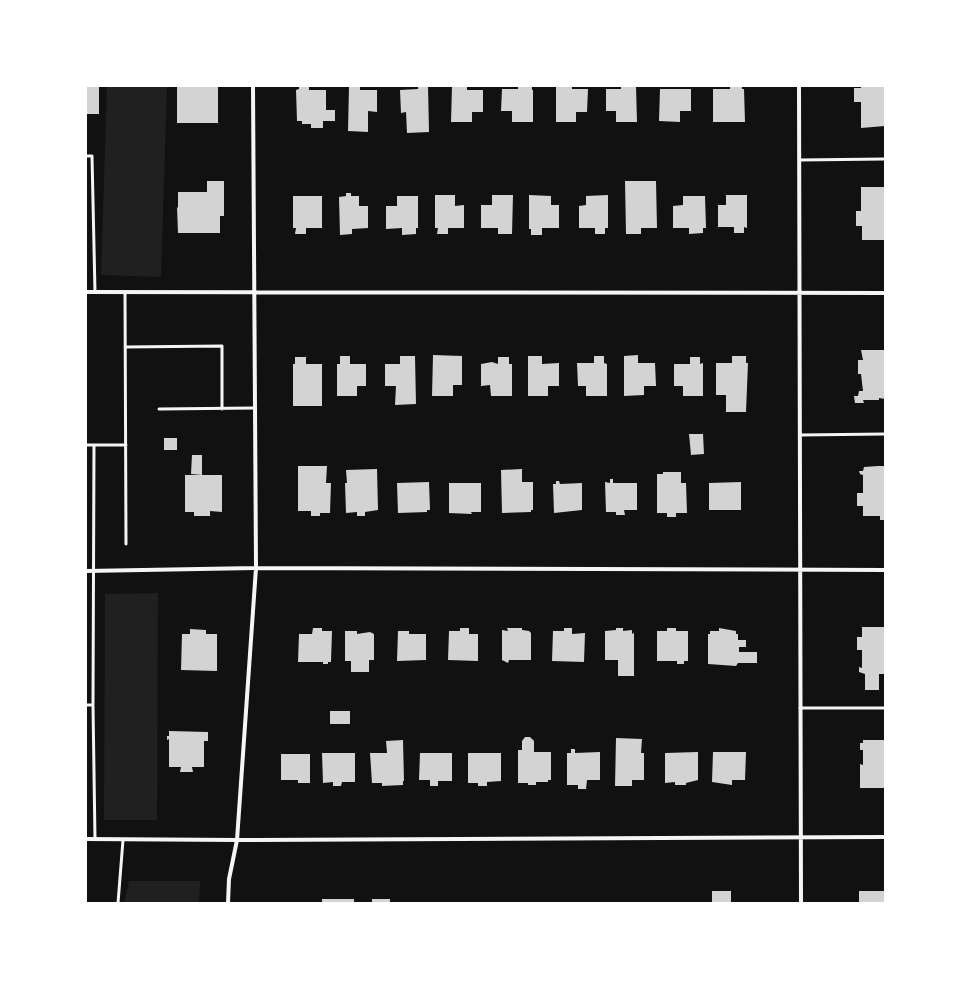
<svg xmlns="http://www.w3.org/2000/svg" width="971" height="989" viewBox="0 0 971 989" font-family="Karla,sans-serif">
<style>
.green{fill:#202020}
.building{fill:#d3d3d3}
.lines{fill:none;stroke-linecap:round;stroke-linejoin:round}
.service{stroke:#f5f5f5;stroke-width:3}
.minor{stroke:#f5f5f5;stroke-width:4}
</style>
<rect width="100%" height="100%" fill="#111"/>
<!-- green -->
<path class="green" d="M107 86H167L161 277 101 275Z
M158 593 157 820H104L105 594Z
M129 881H200L199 903H124Z"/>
<!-- building -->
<path class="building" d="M86 86H99V114H86Z
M177 86H218V123H177Z
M299 86H309V90H326V110H335V121H323V128H311V124H302V121H297L296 90 299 89Z
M349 86H360V90H377V112L368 111V132L348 131Z
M418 86H428L429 132 407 133 406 112 401 113 400 90 418 89Z
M452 86H467V90H483V112H472V122H451Z
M518 86H532V90H533V122H512V111H501L502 89H518Z
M556 86H572V89H588L587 112H576V122H556Z
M621 86H636L637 122H616V111H606V89H621Z
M730 86H742V89H744L745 122H713V89H730Z
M861 86H885V126L861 128V102H854V88H861Z
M660 89H691V111H680V122L659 121Z
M207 181H224V216H220V233H178L177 207 178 208V192H207Z
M625 181H656L657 228H641V234H626Z
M861 187H885V240H862V226H856V211H861Z
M346 193H351V196H359V206H368V228L352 229V234L340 235 339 197 346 196Z
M435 195H455V206L464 205V228H448V234H437L438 228H435Z
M492 195H513L512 234H498V228H481V205H492Z
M529 195 551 196V205H559V228H542V235H531V229H529Z
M608 195V228H605V234H595V228H579V206L586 205V196Z
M726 195H747V228L744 227V233H734V227H718V205H726Z
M293 196H322V228H306V234H295L296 228H293Z
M397 196H418V228H416V234L402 235V228L386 229V206H397Z
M683 196H705L706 228H703V233L689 234V228H673V206L683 205Z
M861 350H885V399L879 398V400H863L864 403H855L854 396H858L859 391H863L861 374H858V360H863Z
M433 355 462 356V385H453V396H432Z
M638 355V363H655L656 386H644V395L624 396V356Z
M340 356H350V364H366V386H357V396H337V364H340Z
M400 356H415L416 404 395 405 396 386H385V364H400Z
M528 356H542V364L559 363V386H548V396H528Z
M594 356H604V363L607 364V396H586V386H578L577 363H594Z
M732 356H746V363H748L746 412H726V395H716V363H732Z
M295 357H306V364H322V406H293V364H295Z
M498 357H509V364H512V396H491L490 385 481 386V364L492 362 498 364Z
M690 357H700V364L703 363V396H683V386H674V364H690Z
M689 434H703L704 454 691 455Z
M164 438H177V450H164Z
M192 455H202V475L191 474Z
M298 466H327L326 483H331L330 513H320V516H311V511H298Z
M878 466H885V520H880V516H863V506H857V493H863V475L860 474 859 471H863L864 467Z
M377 469 378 510 365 512V516H357V512L346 513 345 483H347L346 470Z
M522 469V482H533V510H531V512L502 513 501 470Z
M663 472H681V483H686L687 513H676V517H667V513H657V474H663Z
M185 475H222V512L210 511V516H194V512H185Z
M610 479H613V483H637V510H624L625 515H616V512H606L605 482 610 483Z
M556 481H559L560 484 582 483V510L554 513 553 484H556Z
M429 482 430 510H427V512L398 513 397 483Z
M741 482V510H709V483Z
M449 483H481V512H471L472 514 449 513Z
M862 627H885V674H879V690H865V674L859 672V667L862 668V650H857V637H862Z
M313 628H322V631H332L331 662H328V664H323V662H298L299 634H312Z
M460 628H469V634H478V661L448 660 449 631H460Z
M507 628H522V630L529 631 531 633V660H509L508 663 502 660V630L508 631Z
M564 628H572V634L585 633 584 662 552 661 553 631H564Z
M616 628H623V631L632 630V634L634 633V676H618V660H605V631L616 630Z
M667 628H676V631H688V661H684V664H677V661H657V631H667Z
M719 628 736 631V634H738V640H746V647H739V652H757V663H738L736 666 708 664V634H710V631H719Z
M190 629 206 630V634H217V671L181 670 182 634H190Z
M345 631H357V634L370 632 374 634V660H369V672H351V661H345Z
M398 631H409V634H426V660L397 661Z
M330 711H350V724H330Z
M169 731 208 732V741H204V767H192L193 772H180L181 767H169V739L167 740V736H169Z
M525 737H530L534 741V752H551V780H548V782H536V785H528V783H518V750H522V741Z
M616 738 642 739 641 753H644V780H632V786H615Z
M403 740 404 781H403V785L382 786V783H372L370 753H387L386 741Z
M863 740H885V788H860V764L863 765V750H860V743H863Z
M571 749H575V753L600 752V780H587L586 789H578V785H567V753H571Z
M698 752V780L686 783V785H675V782L665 783V753Z
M713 752H746L745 780H732V785L712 782Z
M322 753H355V782H342L341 786H333V782L323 783Z
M420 753H452V781H438V786H430V780H419Z
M468 753H501V781L487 782V786H478V783H468Z
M281 754H310V783H298V780H281Z
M712 891H731V903H712Z
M859 891H885V903H859Z
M322 899H354V903H322Z
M372 899H390V903H372Z"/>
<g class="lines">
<!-- service -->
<path class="service" d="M86 156H92L95 292
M799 160 885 159
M125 292 126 544
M125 347 222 346V409
M159 409 254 408
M800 435 885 434
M86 445H94L93 705 95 839
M94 445H126
M86 705H93
M800 708H885
M118 903 123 840"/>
<!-- minor -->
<path class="minor" d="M799 86 801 903
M86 292 885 293
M86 571 256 568 885 570
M86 839 237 840 885 837
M228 903 229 879 237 840 256 568 253 86"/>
</g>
<!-- border -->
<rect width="971" height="989" fill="none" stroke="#ffffff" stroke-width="174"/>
</svg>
